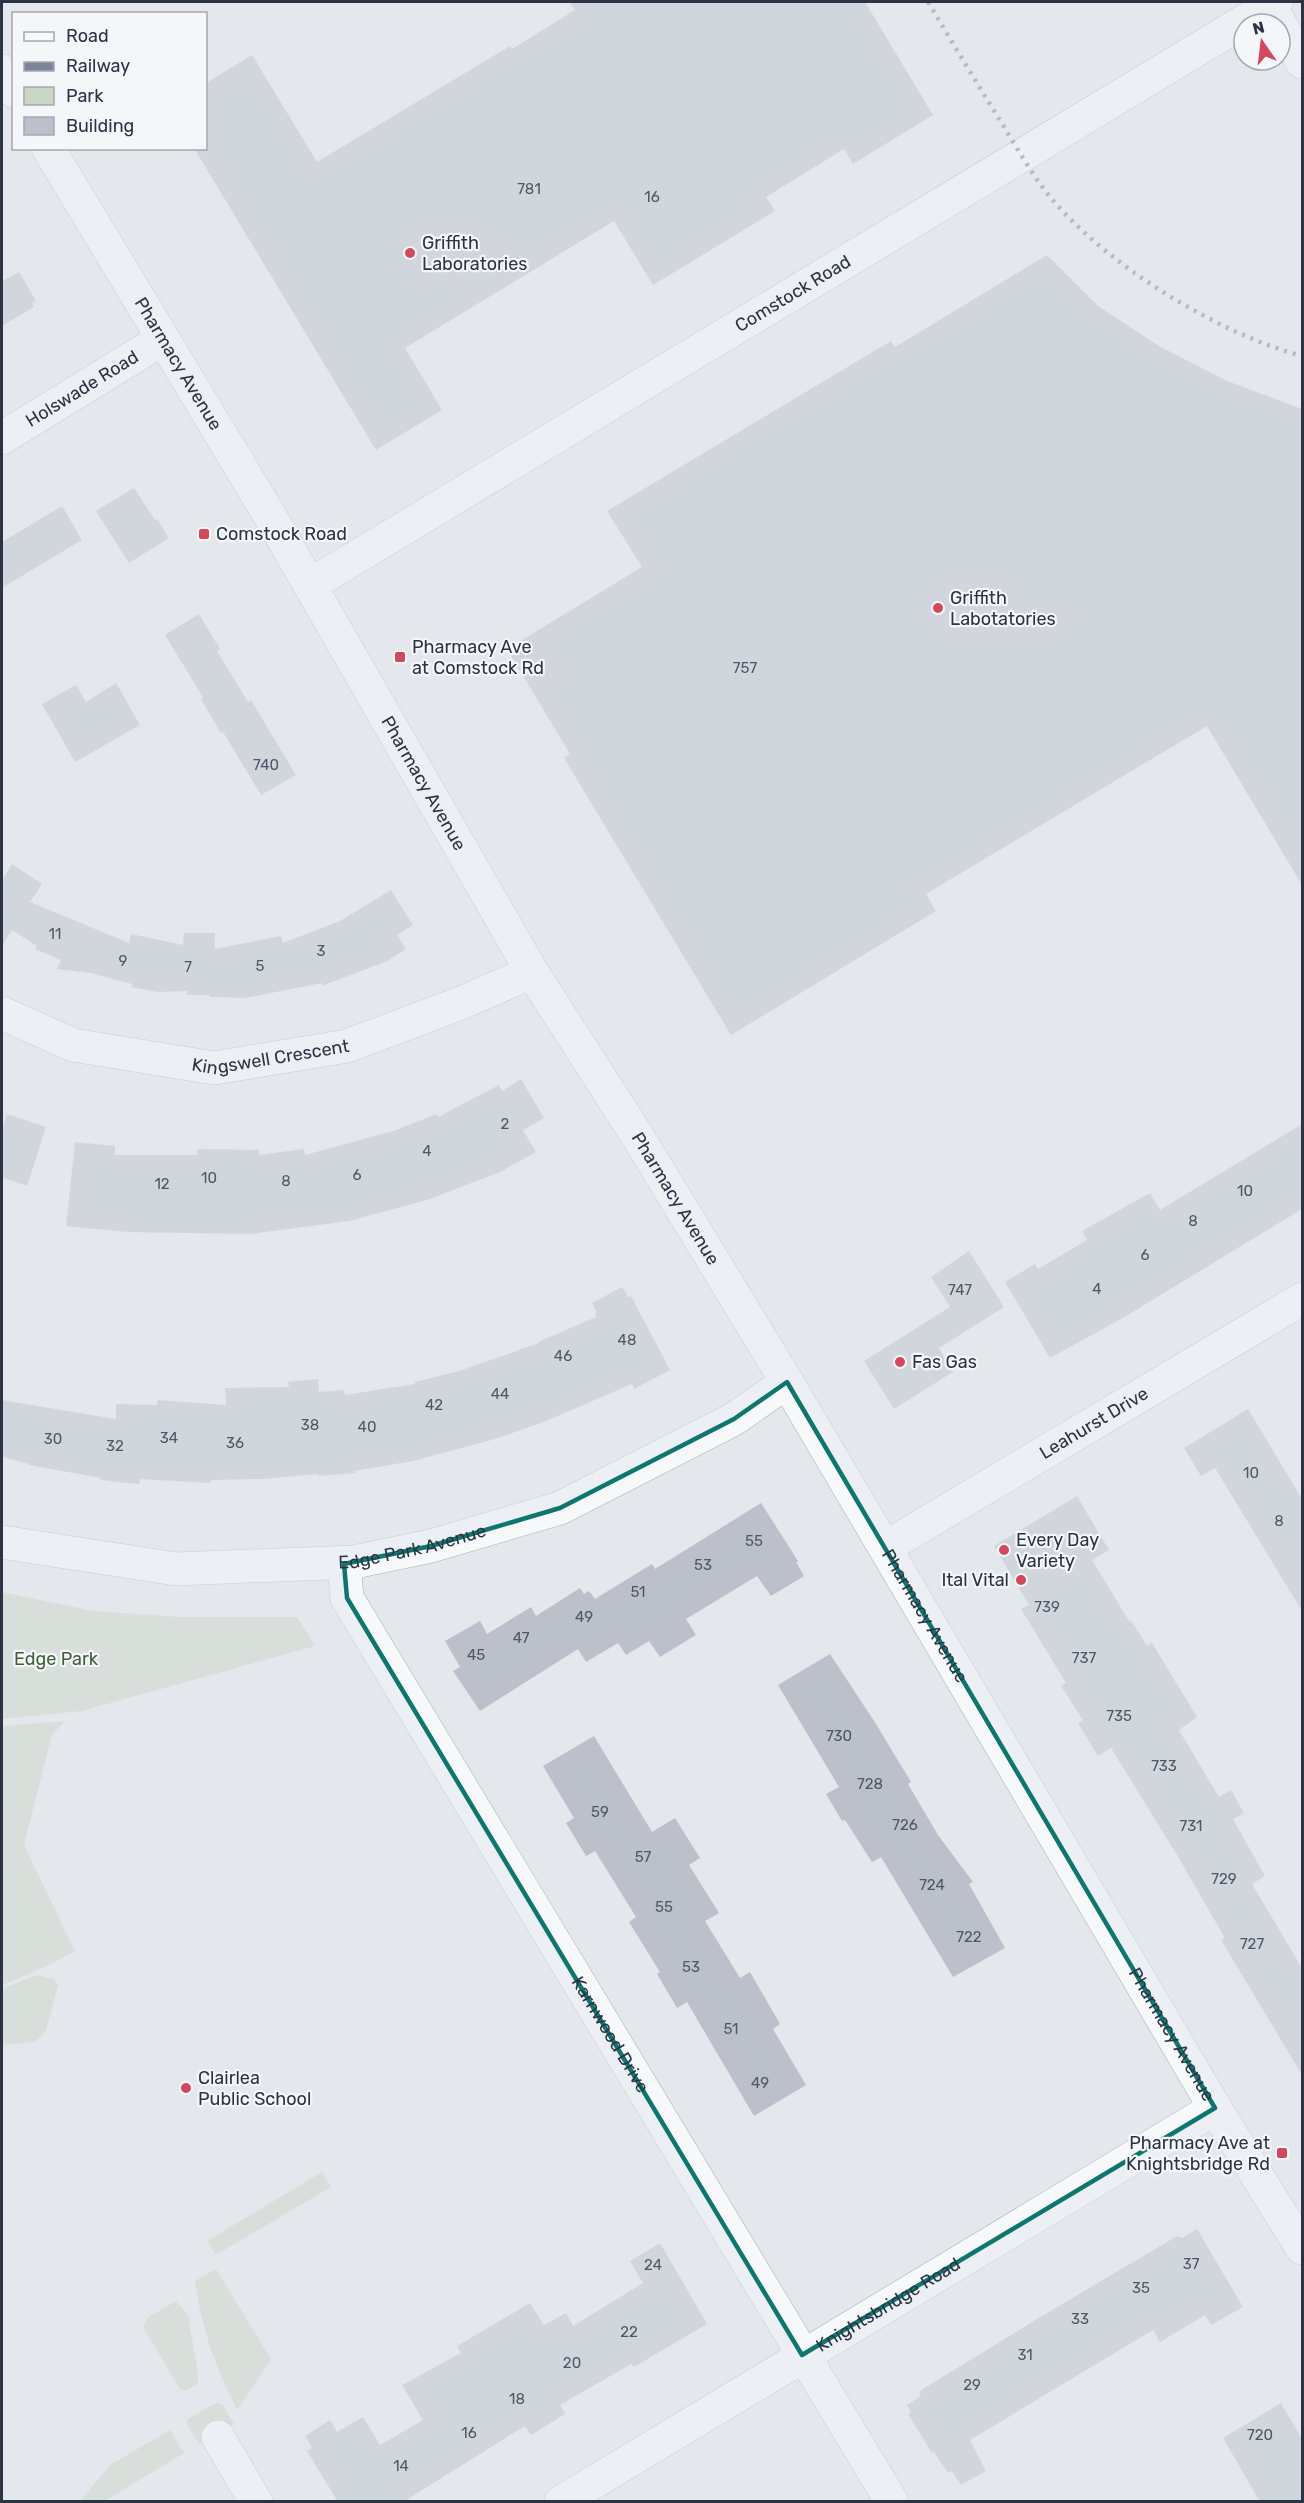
<svg xmlns="http://www.w3.org/2000/svg" width="1304" height="2503" viewBox="0 0 1304 2503" font-family="Rubik,sans-serif">
<style>
.green{fill:#c9d6c5}
.building{fill:#bbc0ca}
.lines{fill:none;stroke-linecap:round;stroke-linejoin:round}
.minor-casing{stroke:#a9aeb7;stroke-width:34}
.tertiary-casing{stroke:#a9aeb7;stroke-width:34}
.minor{stroke:#f7f8fa;stroke-width:33}
.tertiary{stroke:#f7f8fa;stroke-width:33}
.rail{stroke:#7d8696;stroke-width:4.5;stroke-dasharray:3 6;stroke-linecap:butt}
.marked{fill:none;stroke:#0f766e;stroke-width:4.5;stroke-linejoin:round}
.poi-dot{fill:#d1495b;stroke:#f4f6f9;stroke-width:2}
.labels{text-anchor:middle;stroke-width:4.5;stroke-linejoin:round;paint-order:stroke}
.number-label{font-size:15px;fill:#4f5766}
.poi-label{font-size:18px;fill:#2b3445;stroke:#f4f6f9;text-anchor:start}
.street-label{font-size:18px;fill:#2b3445;stroke:#f4f6f9}
.park-label{font-size:18px;fill:#3f6138;stroke:#f4f6f9}
</style>
<rect width="100%" height="100%" fill="#e4e7ec"/>
<!-- green -->
<path class="green" d="M2 1592 93 1611 181 1617H297L315 1646 82 1711 2 1719Z
M65 1721 52 1735 24 1845 75 1951 45 1967 2 1985V1726Z
M37 1975 53 1979 58 1985 46 2031 35 2042 2 2045V1989Z
M322 2172 331 2187 216 2255 207 2241Z
M216 2269 271 2359 237 2410C215 2366 202 2330 195 2281Z
M176 2301 188 2316 198 2372V2383L186 2391 180 2389 143 2327 147 2318Z
M216 2403 223 2405 234 2424 199 2444 187 2425 188 2419Z
M170 2430 184 2453 105 2501H80L110 2465Z"/>
<!-- building -->
<path class="building" d="M569 2H865L933 115 853 164 844 149 766 197 775 211 653 285 614 221 405 348 442 410 376 450 194 148H206V83L252 55 317 162 510 46 512 49 575 10Z
M1047 255 1098 306 1159 346 1227 381 1302 409V885L1207 726 926 894 936 911 731 1035 564 758 570 754 507 649 642 567 607 511 891 341 895 347Z
M19 272 36 301 32 303 34 307 2 326V281Z
M134 488 155 520 157 519 169 538 129 563 96 511Z
M62 506 82 540 2 588V542Z
M199 614 220 649 217 651 248 702 251 700 296 775 261 795 223 732 221 733 201 699 203 697 165 635Z
M116 683 140 725 75 762 42 704 76 685 86 702Z
M12 864 42 884 30 902 129 943 131 934 183 945 184 933H215V949L281 936 283 943 340 921 391 890 413 925 397 935 406 949 387 961 322 986V983L245 998 209 997V995H187V991L157 992 131 987 132 984 91 973 57 969 61 960 35 949 37 946 12 930 2 946V880Z
M521 1079 544 1118 523 1130 536 1152 500 1172 427 1200 349 1221 250 1234 127 1232 66 1226 75 1142 115 1146V1155H197V1149L259 1150V1155L304 1149 305 1155 393 1131 437 1114 438 1117 499 1085 502 1091Z
M7 1114 46 1127 27 1186 2 1177V1131Z
M1302 1124V1209L1121 1319 1050 1358 1005 1282 1035 1264 1038 1269 1087 1240 1082 1231 1150 1193 1160 1210Z
M969 1251 1004 1307 939 1348 953 1372 894 1409 864 1361 950 1307 931 1277Z
M622 1287 628 1297 631 1296 670 1370 634 1389 632 1384 546 1421 495 1439 413 1461 354 1471 355 1473 319 1476 318 1474 262 1479 211 1480V1483L140 1479 139 1484 100 1480 101 1478 29 1465V1464L2 1457V1400L116 1419V1404L157 1405V1400L226 1405 225 1388 289 1387 288 1382 318 1379 319 1392 344 1390 345 1395 415 1384V1382L459 1371 539 1343 538 1342 596 1317 595 1314 597 1313 592 1303Z
M1248 1409 1302 1499V1611L1215 1468 1201 1476 1184 1448Z
M1077 1496 1109 1550 1092 1560 1129 1621 1131 1620 1147 1646 1152 1643 1197 1717 1179 1730 1219 1797 1231 1790 1244 1813 1233 1819 1265 1876 1252 1884 1302 1968V2075L1221 1940 1225 1938 1177 1855 1111 1748 1098 1756 1078 1723 1083 1720 1061 1686 1066 1683 1021 1609 1029 1605 994 1546Z
M761 1503 798 1561 796 1562 804 1576 771 1596 757 1576 686 1619 696 1635 660 1657 649 1641 626 1655 618 1643 586 1662 578 1649 480 1711 453 1671 460 1667 445 1641 480 1621 487 1634 531 1607 536 1616 580 1588 584 1594 589 1591 595 1599 652 1564 655 1569Z
M830 1654 876 1724 911 1782 908 1784 938 1835 973 1882 969 1884 1005 1948 953 1977 881 1857 872 1862 845 1820 842 1821 826 1794 839 1787 778 1685Z
M594 1736 652 1832 675 1818 700 1858 689 1865 719 1913 705 1921 740 1978 750 1972 780 2024 773 2029 806 2085 754 2116 687 2002 677 2008 657 1974 660 1972 629 1922 636 1917 595 1851 586 1856 566 1823 574 1818 543 1766Z
M1197 2229 1243 2307 1211 2325 1205 2315 1160 2342 1153 2330 970 2440 986 2471 961 2485 952 2471 948 2473 934 2452 932 2453 908 2414 911 2412 907 2405 921 2396 919 2392 923 2389 1037 2319 1177 2236 1182 2238Z
M660 2243 707 2324 634 2367 631 2364 560 2405 565 2414 531 2435 525 2426 403 2502H338L307 2451 312 2448 305 2436 330 2420 337 2432 363 2417 380 2445 423 2420 402 2385 461 2353 457 2346 530 2303 544 2325 566 2313 573 2326 643 2283 630 2261Z
M1281 2403 1302 2439V2502H1260L1223 2438Z"/>
<g class="lines">
<!-- minor casing -->
<g class="minor-casing">
<g id="minor">
<path d="M1270 6 1302 62"/>
<path id="s1" d="M2 438 163 339"/>
<path id="s2" d="M2 1013 73 1045 214 1068 347 1046 461 1003 532 972"/>
<path id="s3" d="M2 1542 176 1569 354 1562 431 1546 560 1508 734 1419 787 1382"/>
<path id="s4" d="M886 1547 1302 1299"/>
<path id="s5" d="M344 1564 347 1598 892 2502"/>
<path d="M218 2437 256 2502"/>
<path id="s6" d="M561 2502 1215 2108"/>
</g>
</g>
<!-- tertiary casing -->
<g class="tertiary-casing">
<g id="tertiary">
<path d="M2 71 14 91"/>
<path id="s7" d="M48 148 270 516 532 972 638 1137 787 1382 1215 2108 1302 2248"/>
<path id="s8" d="M310 585 1276 2"/>
</g>
</g>
<!-- minor -->
<use href="#minor" class="minor"/>
<!-- tertiary -->
<use href="#tertiary" class="tertiary"/>
<!-- rail -->
<path class="rail" d="M928 2C952 42 976 82 1001 122 1017 148 1032 175 1051 198 1108 266 1217 333 1302 356"/>
</g>
<!-- marked area -->
<path d="M0 0H1304V2503H0ZM787 1382 1215 2108 802 2355 347 1598 344 1564 431 1546 560 1508 734 1419Z" fill="#e4e7ec" fill-opacity=".55" fill-rule="evenodd"/>
<path class="marked" d="M787 1382 1215 2108 802 2355 347 1598 344 1564 431 1546 560 1508 734 1419Z"/>
<!-- markers -->
<g class="poi-dot">
<circle cx="410" cy="253" r="6"/>
<rect x="198" y="528" width="12" height="12" rx="3"/>
<circle cx="938" cy="608" r="6"/>
<rect x="394" y="651" width="12" height="12" rx="3"/>
<circle cx="900" cy="1362" r="6"/>
<circle cx="1004" cy="1550" r="6"/>
<circle cx="1021" cy="1580" r="6"/>
<circle cx="186" cy="2088" r="6"/>
<rect x="1276" y="2147" width="12" height="12" rx="3"/>
</g>
<g class="labels">
<!-- number labels -->
<g class="number-label">
<text x="529" y="194">781</text>
<text x="652" y="202">16</text>
<text x="745" y="673">757</text>
<text x="266" y="770">740</text>
<text x="55" y="939">11</text>
<text x="321" y="956">3</text>
<text x="123" y="966">9</text>
<text x="260" y="971">5</text>
<text x="188" y="972">7</text>
<text x="505" y="1129">2</text>
<text x="427" y="1156">4</text>
<text x="357" y="1180">6</text>
<text x="209" y="1183">10</text>
<text x="286" y="1186">8</text>
<text x="162" y="1189">12</text>
<text x="1245" y="1196">10</text>
<text x="1193" y="1226">8</text>
<text x="1145" y="1260">6</text>
<text x="1097" y="1294">4</text>
<text x="960" y="1295">747</text>
<text x="627" y="1345">48</text>
<text x="563" y="1361">46</text>
<text x="500" y="1399">44</text>
<text x="434" y="1410">42</text>
<text x="310" y="1430">38</text>
<text x="367" y="1432">40</text>
<text x="169" y="1443">34</text>
<text x="53" y="1444">30</text>
<text x="235" y="1448">36</text>
<text x="115" y="1451">32</text>
<text x="1251" y="1478">10</text>
<text x="1279" y="1526">8</text>
<text x="754" y="1546">55</text>
<text x="703" y="1570">53</text>
<text x="638" y="1597">51</text>
<text x="1047" y="1612">739</text>
<text x="584" y="1622">49</text>
<text x="521" y="1643">47</text>
<text x="476" y="1660">45</text>
<text x="1084" y="1663">737</text>
<text x="1119" y="1721">735</text>
<text x="839" y="1741">730</text>
<text x="1164" y="1771">733</text>
<text x="870" y="1789">728</text>
<text x="600" y="1817">59</text>
<text x="905" y="1830">726</text>
<text x="1191" y="1831">731</text>
<text x="643" y="1862">57</text>
<text x="1224" y="1884">729</text>
<text x="932" y="1890">724</text>
<text x="664" y="1912">55</text>
<text x="969" y="1942">722</text>
<text x="1252" y="1949">727</text>
<text x="691" y="1972">53</text>
<text x="731" y="2034">51</text>
<text x="760" y="2088">49</text>
<text x="1191" y="2269">37</text>
<text x="653" y="2270">24</text>
<text x="1141" y="2293">35</text>
<text x="1080" y="2324">33</text>
<text x="629" y="2337">22</text>
<text x="1025" y="2360">31</text>
<text x="572" y="2368">20</text>
<text x="972" y="2390">29</text>
<text x="517" y="2404">18</text>
<text x="469" y="2438">16</text>
<text x="1260" y="2440">720</text>
<text x="401" y="2471">14</text>
</g>
<!-- poi labels -->
<g class="poi-label">
<text x="422" y="249">Griffith<tspan x="422" dy="21">Laboratories</tspan></text>
<text x="216" y="540">Comstock Road</text>
<text x="950" y="604">Griffith<tspan x="950" dy="21">Labotatories</tspan></text>
<text x="412" y="653">Pharmacy Ave<tspan x="412" dy="21">at Comstock Rd</tspan></text>
<text x="912" y="1368">Fas Gas</text>
<text x="1016" y="1546">Every Day<tspan x="1016" dy="21">Variety</tspan></text>
<text x="1009" y="1586" text-anchor="end">Ital Vital</text>
<text x="198" y="2084">Clairlea<tspan x="198" dy="21">Public School</tspan></text>
<text x="1270" y="2149" text-anchor="end">Pharmacy Ave at<tspan x="1270" dy="21">Knightsbridge Rd</tspan></text>
</g>
<!-- street labels -->
<g class="street-label">
<text dy="6" stroke="none"><textPath href="#s8" startOffset="564">Comstock Road</textPath></text>
<text dy="6" stroke="none"><textPath href="#s7" startOffset="252">Pharmacy Avenue</textPath></text>
<text dy="6" stroke="none"><textPath href="#s1" startOffset="94">Holswade Road</textPath></text>
<text dy="6" stroke="none"><textPath href="#s7" startOffset="738">Pharmacy Avenue</textPath></text>
<text dy="6" stroke="none"><textPath href="#s2" startOffset="278">Kingswell Crescent</textPath></text>
<text dy="6" stroke="none"><textPath href="#s7" startOffset="1224">Pharmacy Avenue</textPath></text>
<text dy="6" stroke="none"><textPath href="#s4" startOffset="242">Leahurst Drive</textPath></text>
<text dy="6" stroke="none"><textPath href="#s3" startOffset="414">Edge Park Avenue</textPath></text>
<text dy="6" stroke="none"><textPath href="#s7" startOffset="1710">Pharmacy Avenue</textPath></text>
<text dy="6" stroke="none"><textPath href="#s7" startOffset="2196">Pharmacy Avenue</textPath></text>
<text dy="6" stroke="none"><textPath href="#s5" startOffset="544">Karnwood Drive</textPath></text>
<text dy="6" stroke="none"><textPath href="#s6" startOffset="382">Knightsbridge Road</textPath></text>
</g>
<!-- park labels -->
<g class="park-label">
<text x="56" y="1665">Edge Park</text>
</g>
</g>
<!-- border -->
<rect width="1304" height="2503" fill="none" stroke="#2b3445" stroke-width="6"/>
<!-- legend -->
<rect x="12" y="12" width="195" height="138" fill="#f4f6f9" stroke="#a4a8b1" stroke-width="1.5"/>
<rect x="24" y="32" width="30" height="9" fill="#f7f8fa" stroke="#a4a8b1" stroke-width="1.5"/>
<text x="66" y="42" font-size="18" fill="#2b3445">Road</text>
<rect x="24" y="62" width="30" height="9" fill="#7d8696" stroke="#a4a8b1" stroke-width="1.5"/>
<text x="66" y="72" font-size="18" fill="#2b3445">Railway</text>
<rect x="24" y="87" width="30" height="18" fill="#c9d6c5" stroke="#a4a8b1" stroke-width="1.5"/>
<text x="66" y="102" font-size="18" fill="#2b3445">Park</text>
<rect x="24" y="117" width="30" height="18" fill="#bbc0ca" stroke="#a4a8b1" stroke-width="1.5"/>
<text x="66" y="132" font-size="18" fill="#2b3445">Building</text>
<!-- north arrow -->
<g transform="translate(1262 42) rotate(346)"><circle r="28" fill="#f4f6f9" stroke="#a4a8b1" stroke-width="1.5"/>
<path d="M0-4.5L10 22L0 15L-10 22Z" fill="#d1495b"/>
<text y="-9" font-size="16" font-weight="bold" text-anchor="middle" fill="#2b3445">N</text>
</g>
</svg>
